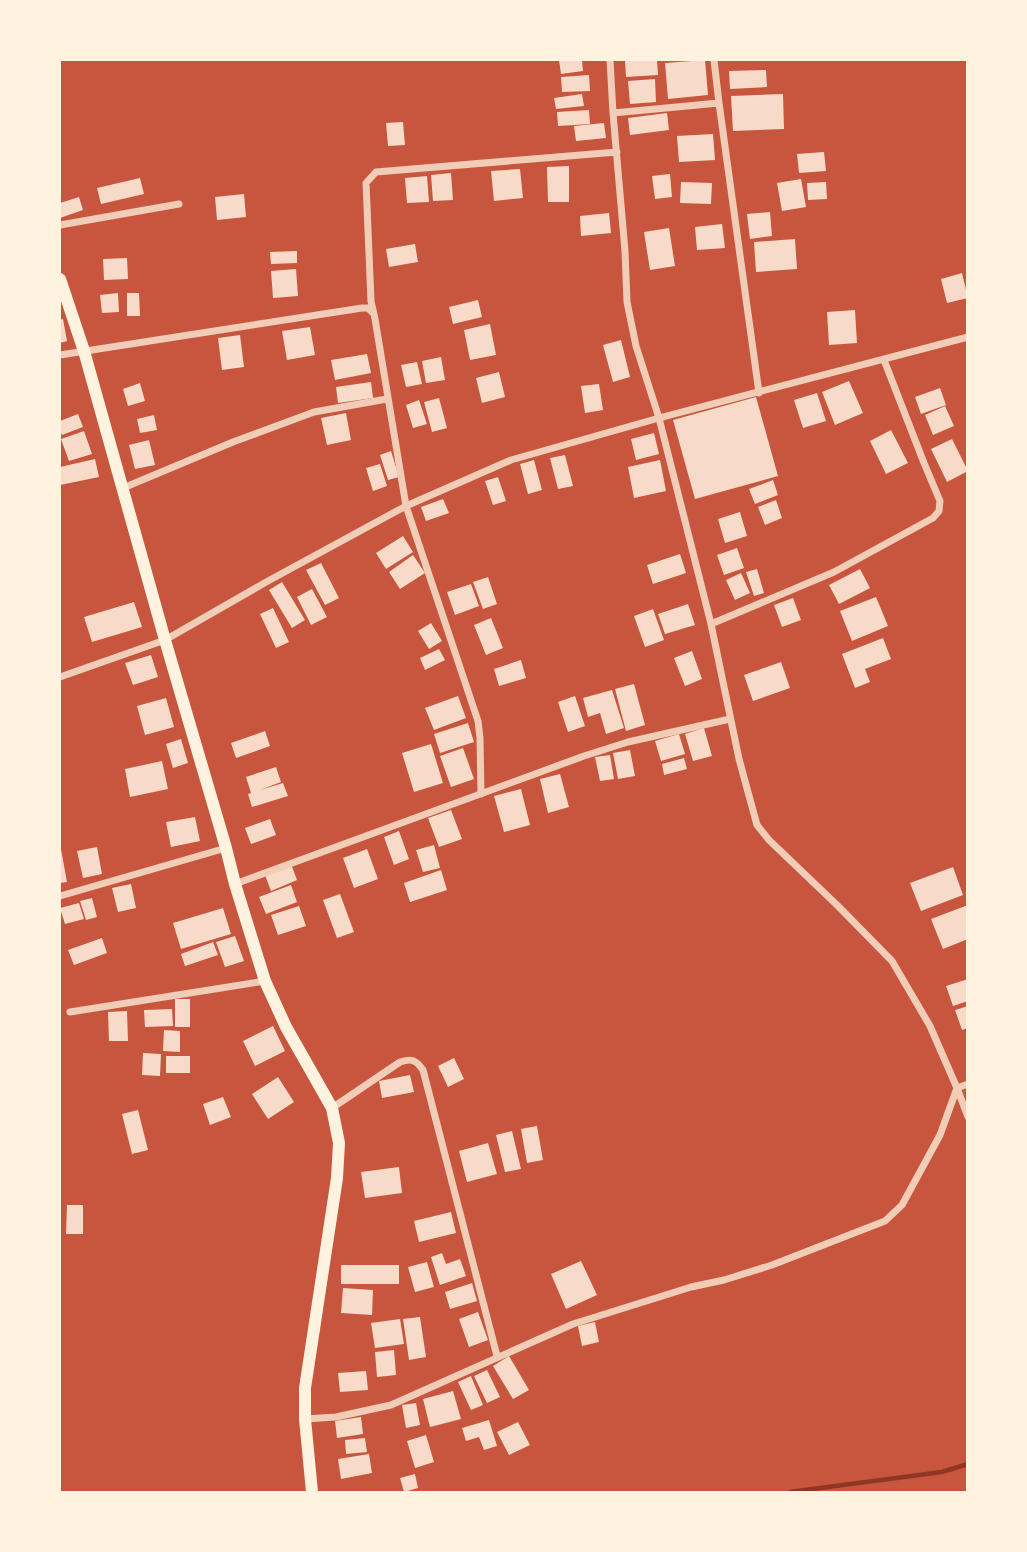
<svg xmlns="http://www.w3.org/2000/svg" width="1027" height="1552" viewBox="0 0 1027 1552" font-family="'PT Sans',sans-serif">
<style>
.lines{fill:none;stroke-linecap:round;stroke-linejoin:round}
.stream{stroke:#8f3625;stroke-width:4.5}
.building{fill:#f7dbc8}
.minor{stroke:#f1ccb7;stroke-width:7}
.secondary{stroke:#fff3e0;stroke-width:12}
</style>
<rect width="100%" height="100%" fill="#c8553d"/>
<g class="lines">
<!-- stream -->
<path class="stream" d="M790 1492 942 1472 968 1464"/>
</g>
<!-- building -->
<path class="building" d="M559 60H582L583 71 561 74Z
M625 60H657L658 75 626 77Z
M705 60 708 95 668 99 665 63Z
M766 70 767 87 730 89 729 71Z
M589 75 590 91 562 92 561 77Z
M655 79 656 102 630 104 628 81Z
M582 94 584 106 556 109 554 98Z
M783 94 784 129 733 131 731 96Z
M589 110 590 124 558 126 557 112Z
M667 113 669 130 630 135 628 118Z
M403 122 405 145 388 146 386 123Z
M604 123 606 138 576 141 574 126Z
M713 134 715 160 679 162 677 136Z
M824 152 826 171 799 173 797 154Z
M569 166V202H548L547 167Z
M520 169 523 198 494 201 491 171Z
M451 173 453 200 433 201 431 175Z
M670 174 672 197 655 199 652 176Z
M427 176 429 202 407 203 405 178Z
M140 178 144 194 101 204 97 188Z
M801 179 806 207 782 211 777 183Z
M681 182 712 183 711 204 680 203Z
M826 182 827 199 808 200 807 183Z
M244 194 246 217 217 220 215 197Z
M79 197 83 210 60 218V203Z
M770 212 772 236 750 239 747 214Z
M609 213 611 233 581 236 580 216Z
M722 224 725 248 697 250 695 227Z
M669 228 675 266 650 270 644 232Z
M795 239 797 269 756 272 754 242Z
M415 244 418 262 389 267 386 249Z
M297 251V263L271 264 270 252Z
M127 258 128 279 104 280 103 259Z
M296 269 298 296 273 298 271 271Z
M962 273 968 298 947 303 941 279Z
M118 293 119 312 102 313 100 295Z
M127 293H139L140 316H127Z
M478 300 482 317 453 324 449 307Z
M855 310 857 343 829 345 827 312Z
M63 319 67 341 60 343V320Z
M490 324 496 355 470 360 464 330Z
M310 327 315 355 287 360 282 331Z
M240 335 244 367 222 370 218 338Z
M621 340 630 377 613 382 603 345Z
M367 354 371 373 335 380 331 360Z
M441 357 445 380 426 383 422 361Z
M417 362 422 384 406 387 401 365Z
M499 372 505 397 482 403 476 378Z
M849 381 863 413 835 425 822 392Z
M371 382 373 398 338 403 336 387Z
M140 383 145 401 128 406 123 389Z
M599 384 603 410 585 413 581 386Z
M940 388 946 405 921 414 915 397Z
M817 393 826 421 803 428 794 400Z
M756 397 778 476 695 499 673 420Z
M439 398 447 428 432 432 424 402Z
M419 400 427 424 413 428 406 405Z
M945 406 954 426 933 435 925 415Z
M346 413 351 440 327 445 321 418Z
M78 414 83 427 62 435 60 429V421Z
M154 415 157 430 140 433 137 419Z
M891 430 908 463 886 474 870 441Z
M84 431 92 454 69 461 61 439Z
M654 433 659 454 636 460 631 439Z
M952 439 968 471 947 482 931 449Z
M149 440 155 465 135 469 129 445Z
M391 451 399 477 388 480 380 455Z
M565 455 573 486 558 489 550 458Z
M95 459 99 477 60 485V467Z
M534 460 542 490 528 494 520 464Z
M660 460 666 491 634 498 628 467Z
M380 464 387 486 373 491 366 468Z
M498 477 506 501 493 505 485 481Z
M773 480 778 495 755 504 749 489Z
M443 499 449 513 426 521 421 507Z
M776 500 782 518 765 525 758 507Z
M740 512 747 536 725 543 718 519Z
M403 536 413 552 386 569 376 553Z
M737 548 744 568 724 575 717 555Z
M680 554 686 573 653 584 647 565Z
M413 555 425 573 400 589 389 572Z
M321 563 339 598 325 605 306 570Z
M757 569 764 593 754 596 746 572Z
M860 569 870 588 839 604 829 585Z
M741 573 750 593 735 600 726 580Z
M488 577 497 604 483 609 473 582Z
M282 582 305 620 292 628 269 590Z
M471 584 479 606 455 615 447 592Z
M312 589 327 617 311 625 297 597Z
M876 597 888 626 852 641 840 611Z
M793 598 801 620 782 627 774 605Z
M134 602 142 627 92 642 84 617Z
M688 604 695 625 665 634 658 614Z
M273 608 289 642 276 648 260 614Z
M653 609 664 640 645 647 634 616Z
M491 618 503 648 486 655 474 625Z
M431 623 442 641 429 649 418 631Z
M883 638 891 659 865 669 870 682 855 688 842 654Z
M439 649 445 660 425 670 420 658Z
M692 651 702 679 685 686 674 658Z
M151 655 158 677 133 685 125 663Z
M521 660 526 678 499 686 494 669Z
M781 662 790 688 753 701 744 675Z
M634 684 645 725 626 731 615 689Z
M612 690 624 728 606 734 600 713 588 717 583 698Z
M458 696 466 718 434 730 425 708Z
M575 696 585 726 568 732 558 702Z
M166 698 174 727 145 735 137 706Z
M468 723 474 742 440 753 434 734Z
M704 728 712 756 693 761 685 734Z
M265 731 270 746 236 758 231 743Z
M679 734 685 754 661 761 655 741Z
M181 739 188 763 173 768 166 744Z
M431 744 443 783 414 792 402 753Z
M463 748 474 779 451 787 440 756Z
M630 750 635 776 618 779 613 753Z
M610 755 614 779 600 781 595 757Z
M684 758 687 769 664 775 662 764Z
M162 761 168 789 130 797 125 769Z
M276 767 281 782 260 790 283 783 288 796 252 807 248 794 251 793 246 777Z
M560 774 569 807 548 813 540 779Z
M521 789 530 825 504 832 494 796Z
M451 810 462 839 439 847 428 818Z
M195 817 200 841 171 847 166 822Z
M270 819 276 835 251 844 245 828Z
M399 831 409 859 394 865 384 837Z
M434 845 440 868 423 872 416 850Z
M97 847 102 874 83 878 77 851Z
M60 849H61L67 882 60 883Z
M367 849 378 879 354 888 343 858Z
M291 864 297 880 271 891 265 875Z
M953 867 963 895 921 911 910 883Z
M441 870 447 890 410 902 404 883Z
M131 884 136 908 118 912 112 888Z
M291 885 297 902 266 914 259 897Z
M340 894 354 932 337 938 323 900Z
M92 898 97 917 86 920 80 901Z
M79 903 84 919 65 924 60 908Z
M968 905V939L943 949 931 919Z
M299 906 306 926 278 935 271 915Z
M223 908 231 934 181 949 173 923Z
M235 936 244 961 225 967 216 942Z
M102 938 107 953 74 965 68 950Z
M213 942 218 955 185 966 181 954Z
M968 979V1001L953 1006 946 986Z
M175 999H190V1027H175Z
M968 1006V1028L962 1030 955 1010Z
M172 1009 173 1026 145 1027 144 1010Z
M127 1011 128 1041H109L108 1012Z
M273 1026 285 1051 255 1066 243 1041Z
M164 1030 180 1031V1052L163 1051Z
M143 1053 161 1054 160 1076 142 1075Z
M166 1056H190V1073H166Z
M454 1058 464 1079 448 1087 438 1066Z
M410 1075 414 1092 382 1098 379 1081Z
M278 1077 294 1102 268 1119 252 1094Z
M223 1097 231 1117 210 1125 203 1104Z
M138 1110 148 1150 132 1154 122 1114Z
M537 1126 543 1160 527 1163 521 1129Z
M512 1131 521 1169 505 1172 496 1135Z
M488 1143 497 1174 467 1182 459 1151Z
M399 1167 402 1193 365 1198 361 1172Z
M67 1205H83V1234H66Z
M451 1212 456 1233 419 1242 414 1221Z
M442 1253 446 1264 460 1259 466 1276 440 1285 431 1257Z
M581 1261 597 1295 566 1309 551 1274Z
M427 1262 434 1287 415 1292 408 1267Z
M341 1265H399V1284H341Z
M472 1283 477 1301 450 1309 445 1292Z
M343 1288 373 1290 372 1315 341 1313Z
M478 1312 488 1340 469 1347 459 1319Z
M420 1317 426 1357 409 1360 403 1319Z
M400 1319 404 1344 375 1348 371 1323Z
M595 1322 599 1342 582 1346 578 1326Z
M394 1350 396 1375 377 1377 375 1352Z
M509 1356 529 1390 513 1399 493 1366Z
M487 1370 500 1397 487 1403 474 1376Z
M366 1371 368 1390 340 1392 338 1373Z
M471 1376 483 1405 471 1410 458 1382Z
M453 1391 461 1419 430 1427 423 1399Z
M416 1403 420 1425 406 1428 402 1405Z
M361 1417 363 1434 337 1438 335 1421Z
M489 1420 497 1446 484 1450 479 1437 466 1441 462 1428Z
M518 1422 530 1445 509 1455 497 1432Z
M426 1435 434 1462 415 1468 407 1441Z
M365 1438 367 1452 346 1454 345 1440Z
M369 1454 372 1473 341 1479 338 1459Z
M415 1474 418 1488 404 1492 400 1478Z"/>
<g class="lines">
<!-- minor -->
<path class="minor" d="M610 60 613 113 625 251 627 302 636 346 659 418 711 624 739 759 757 825 769 840 838 906 892 961 930 1026 957 1088 968 1117
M714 60 719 103 759 393
M613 113 719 103
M60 225 179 204
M60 355 362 308H368L372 312
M123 488 233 442 314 412 387 399
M711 624 834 572 933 518 939 511 940 501 924 463 884 360
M60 677 165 640 268 581 406 506 511 460 659 418 968 337
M481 794 480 738 478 721 406 506 375 319 371 301 366 183 376 172 617 152
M235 884 584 756 628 742 730 719
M60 896 226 848
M70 1012 265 981
M332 1108 400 1062C412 1058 416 1060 423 1070L497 1356
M305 1419 336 1417 391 1405 573 1324 691 1287 724 1280 772 1265 885 1221 902 1205 940 1135 957 1088 968 1084"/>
<!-- secondary -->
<path class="secondary" d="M60 279 84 351 165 640 226 848 235 884 265 981 286 1027 332 1108 339 1143 337 1178 305 1388V1419L312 1492"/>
</g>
<!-- border -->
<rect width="1027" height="1552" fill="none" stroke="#fff3e0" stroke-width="122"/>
</svg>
